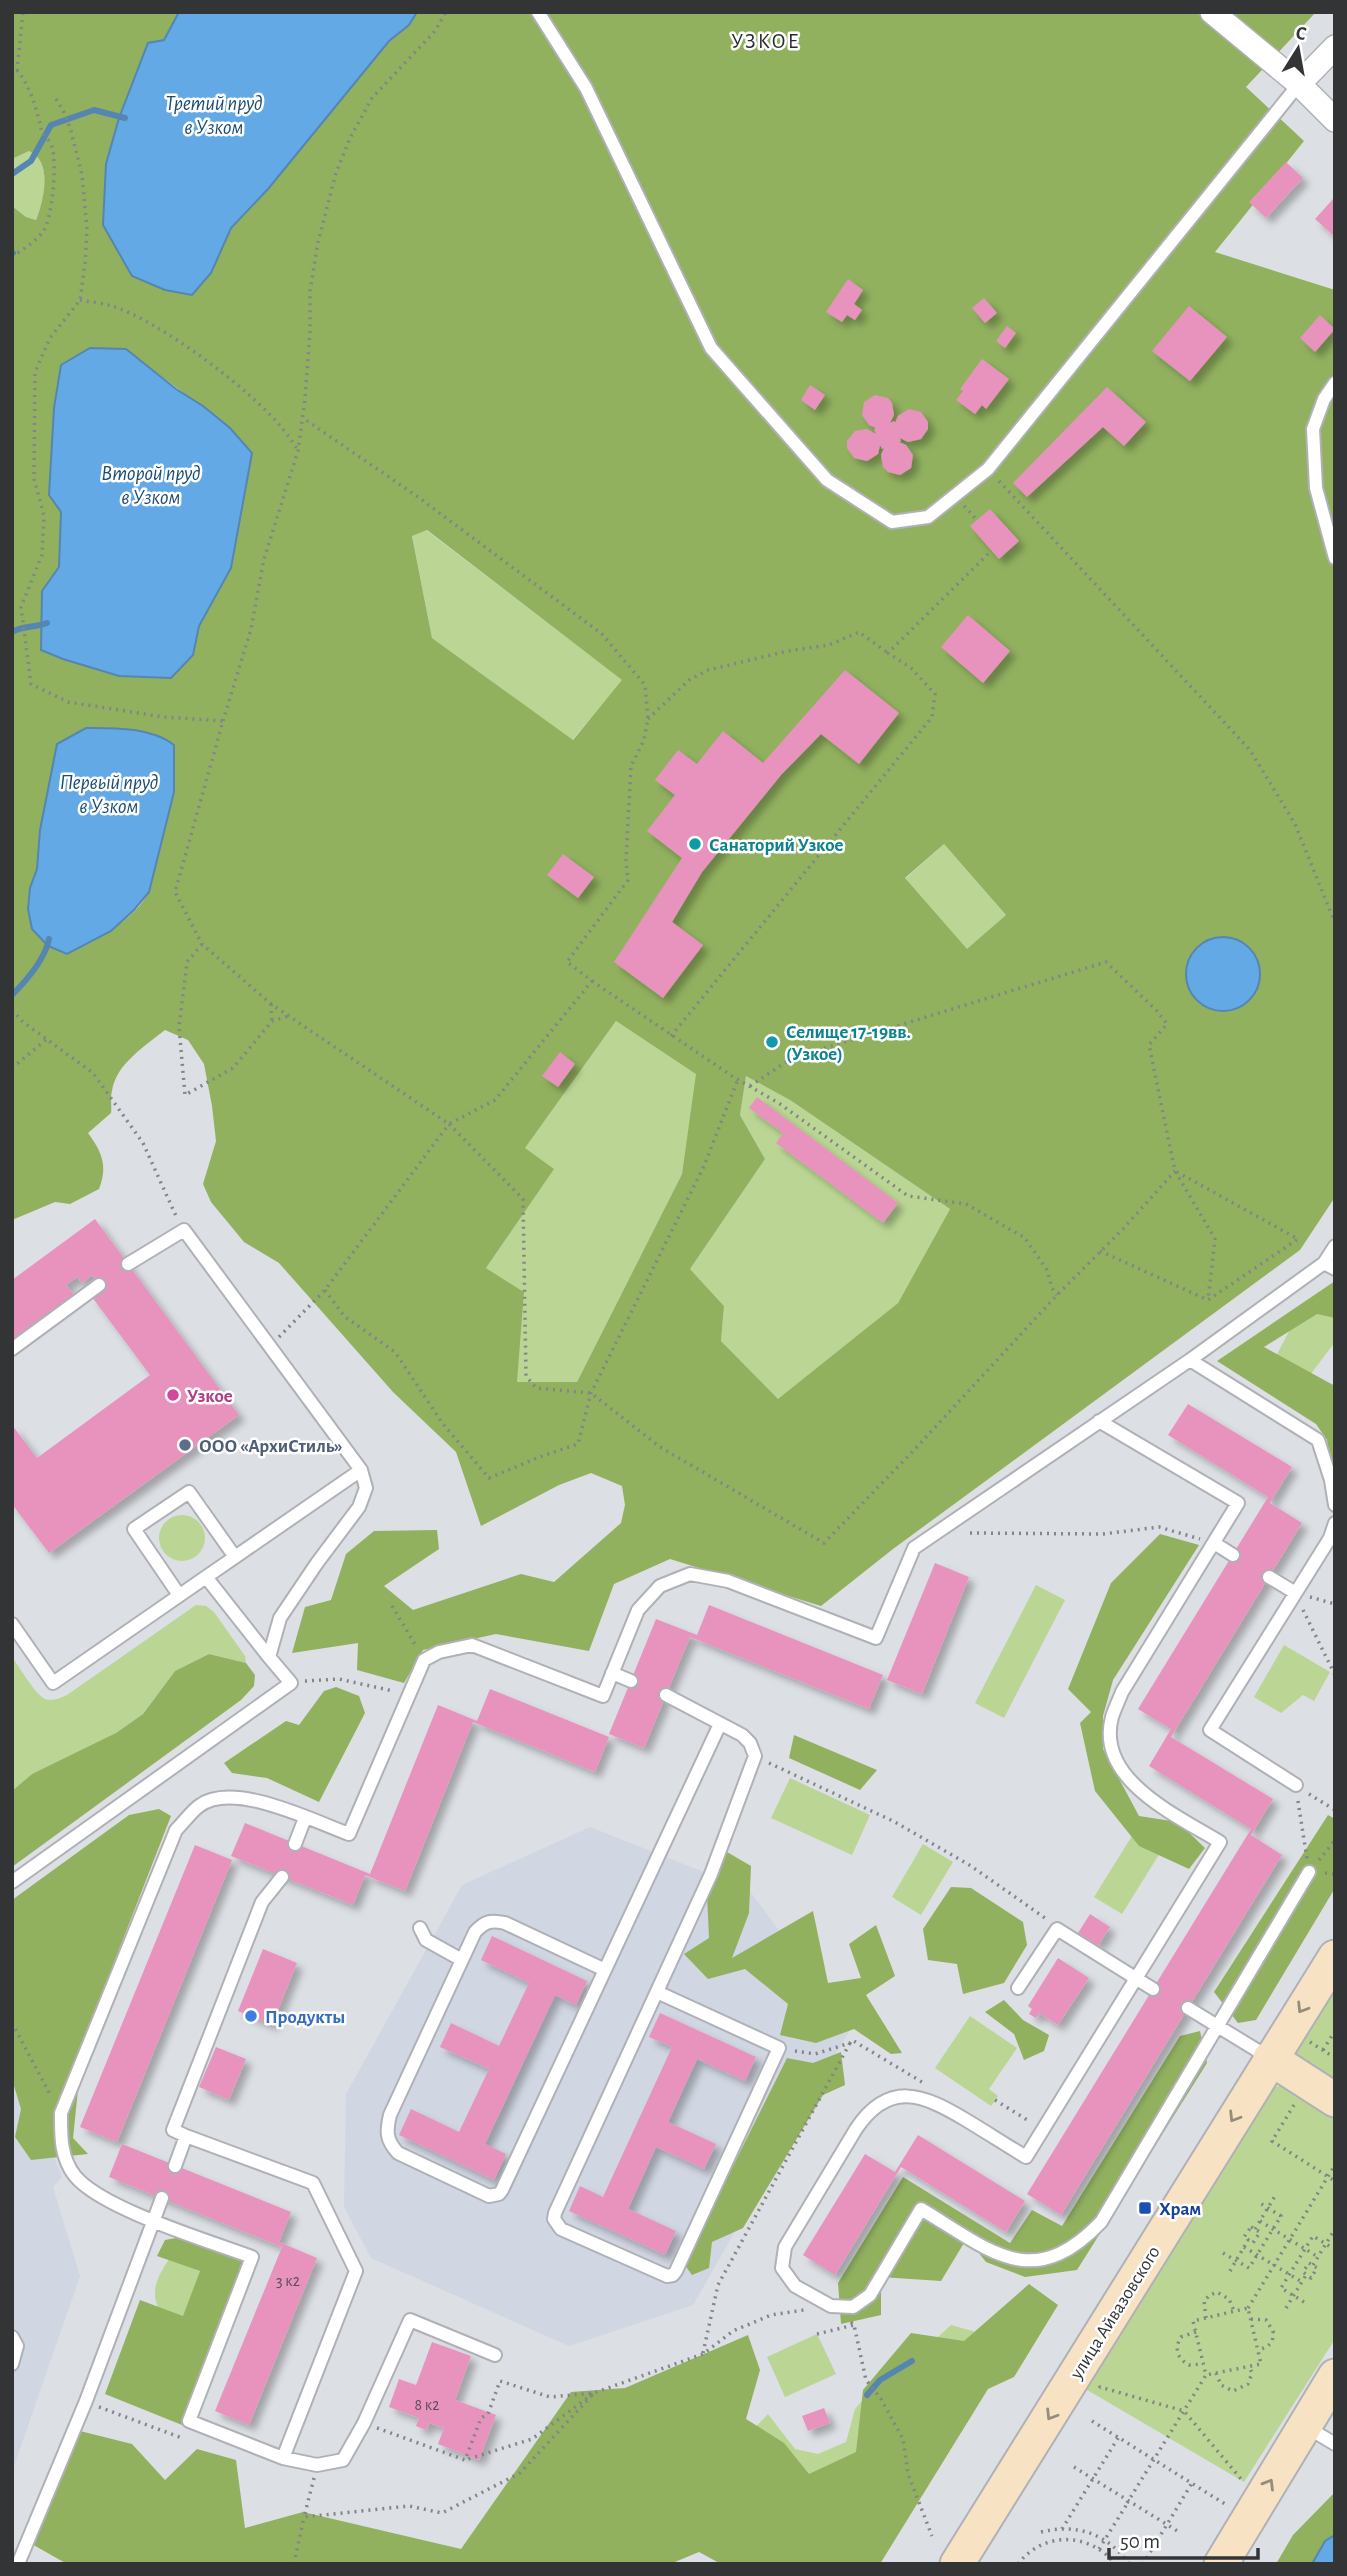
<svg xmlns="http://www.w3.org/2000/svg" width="1347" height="2576" viewBox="0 0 1347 2576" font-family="'Alegreya Sans',sans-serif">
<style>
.built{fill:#d0d6e2}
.green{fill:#bbd694}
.forest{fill:#91b15f;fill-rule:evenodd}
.water{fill:#63a9e6;stroke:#5586b1;stroke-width:2}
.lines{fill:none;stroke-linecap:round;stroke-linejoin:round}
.stream{stroke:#5586b1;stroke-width:6}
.building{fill:#e893be;filter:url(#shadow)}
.lane-casing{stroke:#afb1b6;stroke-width:16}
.street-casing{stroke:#afb1b6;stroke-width:26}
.secondary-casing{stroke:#afb1b6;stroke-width:37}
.path{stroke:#838588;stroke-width:3.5;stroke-dasharray:2 5;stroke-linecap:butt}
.lane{stroke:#fff;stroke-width:12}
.street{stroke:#fff;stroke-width:23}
.secondary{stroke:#f7e3c3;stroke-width:33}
.oneway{stroke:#958c7c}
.culture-dot{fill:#0f9aa8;stroke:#fff;stroke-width:2.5}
.hotel-dot{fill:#d1479c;stroke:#fff;stroke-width:2.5}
.service-dot{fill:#5c6f8a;stroke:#fff;stroke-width:2.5}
.shop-dot{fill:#3f7fe0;stroke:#fff;stroke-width:2.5}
.transit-dot{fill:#1a4fb4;stroke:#fff;stroke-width:2.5}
.labels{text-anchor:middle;stroke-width:5;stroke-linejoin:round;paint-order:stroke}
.number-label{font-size:16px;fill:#604c58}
.culture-label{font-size:19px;font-weight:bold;fill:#0d838f;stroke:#fff;text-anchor:start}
.hotel-label{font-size:19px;font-weight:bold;fill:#b23c85;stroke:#fff;text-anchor:start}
.service-label{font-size:19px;font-weight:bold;fill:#4e5e75;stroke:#fff;text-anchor:start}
.shop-label{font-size:19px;font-weight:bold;fill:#366cbe;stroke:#fff;text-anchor:start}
.transit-label{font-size:19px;font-weight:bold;fill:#164399;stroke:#fff;text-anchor:start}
.street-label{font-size:19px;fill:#333436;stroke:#fff}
.neighbourhood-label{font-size:21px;letter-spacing:2px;fill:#2a2b2f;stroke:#fff}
.water-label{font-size:21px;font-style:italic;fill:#1a4c75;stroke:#fff}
</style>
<defs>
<filter id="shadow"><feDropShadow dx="6" dy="6" stdDeviation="3.5" flood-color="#0004"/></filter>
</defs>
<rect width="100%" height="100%" fill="#dcdfe4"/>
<!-- built -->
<path class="built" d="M590 1827 749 1890 851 2028 693 2305 569 2346 371 2258 344 2207 346 2094 462 1885Z
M12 2051 62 2177 53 2187 80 2276 12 2472Z"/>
<!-- green -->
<path class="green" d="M29 151C53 161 44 200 36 220L26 217 12 206V159Z
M426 530 623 680 572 740 432 638 412 535Z
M944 844 1006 915 967 950 905 879Z
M616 1021 697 1074 682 1174 577 1382H516L524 1292 486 1268 553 1169 524 1149Z
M746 1076 790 1100 950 1209 898 1303 778 1400 721 1341 724 1306 690 1269 765 1159 740 1115Z
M1335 1287V1342L1307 1379 1273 1362 1299 1312Z
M159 1538a23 23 0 1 1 46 0a23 23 0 1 1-46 0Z
M1036 1585 1065 1600 1004 1718 975 1703Z
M196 1605 206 1606 214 1612 245 1656 246 1663 209 1654 175 1671 143 1714 116 1733 85 1750 32 1774 12 1791V1657C19 1666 34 1693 45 1699 52 1702 60 1698 67 1695Z
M1284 1645 1330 1672 1314 1701 1303 1695 1281 1713 1254 1697Z
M790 1778 870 1815 852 1855 771 1818Z
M1140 1823 1168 1840 1122 1914 1094 1897Z
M923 1844 953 1862 921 1915 892 1897Z
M1335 1978V2090L1293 2060 1296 2041Z
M970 2016 1017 2048 989 2089 998 2096 991 2106 935 2068Z
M1289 2084 1335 2114V2339L1244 2482 1082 2387 1265 2089Z
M169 2259 200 2271 183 2317 158 2307C150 2289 159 2275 169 2259Z
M951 2325 983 2334 976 2365 912 2361Z
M817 2334 836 2374 785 2397 767 2357Z
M867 2395 870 2443 831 2488 741 2442 768 2414 795 2449 818 2454 846 2442 855 2409Z"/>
<!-- forest -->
<path class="forest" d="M12 12H179L164 40 211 273 231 228 268 189 389 41 409 25 417 12H1316L1246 87 1304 141 1215 252 1335 290V1197L1300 1250 893 1549 821 1606 670 1559 614 1584 589 1651 496 1634 423 1650 404 1683 357 1670 358 1643 292 1653 305 1607 331 1600 346 1554 374 1531 437 1530 439 1549 384 1586 413 1610 521 1574 554 1582 621 1523 625 1505 622 1486 591 1473 559 1485 481 1526 456 1452 393 1392 279 1263 244 1242 211 1202 203 1184 216 1141 212 1106 204 1064 188 1040 165 1030C145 1046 116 1064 112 1091 110 1098 112 1106 111 1113L88 1133C102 1152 108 1166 99 1189L70 1204 55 1202 12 1220V206L26 217 36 220C44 200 53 161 29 151L12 159ZM125 349 230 428 231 568 199 626 193 655 119 676 63 659 41 650 42 591 59 567 61 512 49 494 54 408ZM427 530 622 680 573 740 432 638 412 536ZM57 744 154 868C152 875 151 884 149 890 138 920 93 939 67 954L32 929 28 909 30 888 37 869 40 830ZM944 844 1006 915 967 949 905 878ZM616 1021 696 1074 682 1174 577 1382H517L524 1292 486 1268 554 1169 525 1148ZM746 1076 790 1100 950 1209 898 1303 778 1399 721 1341 724 1306 690 1269 765 1159 740 1115Z
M1335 1281V1318L1317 1314 1264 1347 1335 1386V1475L1330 1461 1327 1440 1316 1424 1217 1361Z
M1160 1534 1199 1545 1113 1680 1103 1716V1749L1139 1816 1178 1822 1205 1848 1189 1869 1139 1846 1095 1791 1080 1723 1091 1712 1068 1689 1111 1583Z
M209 1654 246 1663 255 1675 254 1686 241 1700 12 1867V1791L32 1774 116 1733 143 1714 175 1671Z
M336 1687 359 1696 365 1713 319 1802 267 1778 232 1773 224 1763 286 1721 299 1725 324 1691Z
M794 1735 877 1770 860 1790 789 1758Z
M159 1809 171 1816 83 2042 73 2138 88 2154 31 2160 15 2137 21 2109 12 2079V1900L129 1815Z
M1328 1815 1335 1819V1888L1256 2020 1238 2023 1214 1992Z
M727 1852 751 1866 749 1913 732 1958 813 1911 828 1983 861 1978 849 1944 876 1925 895 1976 866 1995 902 2053 891 2054 854 2029 816 2043 780 2035 788 2004 745 1969 708 1979 684 1954 709 1938 707 1895Z
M951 1887 971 1888 1023 1922 1027 1945 1004 1983 963 1994 957 1964 928 1960 923 1929Z
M1004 2000 1023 2020 1049 2035 1044 2051 1024 2060 1014 2034 985 2012Z
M1200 2031 1207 2063 1077 2270 1025 2277 986 2262 967 2238 941 2281 881 2277V2315L841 2324 838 2283 903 2177 1010 2243 1032 2210 1062 2226 1180 2036Z
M841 2052 845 2085 823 2095 743 2228 712 2242 709 2268 692 2275 684 2264 787 2058 813 2063Z
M187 2236 245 2260 182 2425 105 2394 140 2300 183 2316 200 2271 157 2256 165 2240Z
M1029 2284 1058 2305 1014 2377 988 2389 880 2564H721L699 2552 670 2564H67L30 2543 76 2430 132 2444 165 2480 197 2449 236 2460 245 2528 303 2512 461 2549 571 2392 625 2388 748 2335 760 2370 746 2419 784 2443 809 2474 856 2452 863 2390 911 2333 964 2341Z
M1335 2492V2535L1325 2541 1312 2564H1276L1293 2535Z"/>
<!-- water -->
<path class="water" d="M179 12H417L409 25 389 41 268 189 231 228 211 273 192 295 165 290 132 276 103 225 106 164 119 118 148 43 164 40Z
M90 348 126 349 176 389 203 406 230 428 252 453 231 568 199 626 193 655 171 678 119 676 63 659 41 650 42 591 59 567 61 512 49 495 54 408 61 365Z
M86 728C114 728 151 727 174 745V792L149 892 134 910 111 931 67 954 48 946 32 929 28 909 30 888 37 869 40 830 57 744Z
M1186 974a37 37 0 1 1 74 0a37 37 0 1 1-74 0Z
M1335 2535V2564H1312L1325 2541Z"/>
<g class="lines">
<!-- stream -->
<path class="stream" d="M12 174 31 161 51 125 94 110 125 118
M12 252 13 253
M12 632C24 625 35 628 47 623
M12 995C27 980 45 959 49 939
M867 2395 880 2380 912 2361"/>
</g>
<!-- building -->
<path class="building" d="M1286 162 1303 178 1266 218 1249 202Z
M1333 199 1335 201V237L1315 219Z
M848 279 863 290 854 304 862 310 855 320 847 315 842 322 826 312Z
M984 298 997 313 985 323 972 308Z
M1189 306 1227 337 1190 381 1152 351Z
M1320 315 1335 329 1315 352 1300 338Z
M1007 326 1016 333 1005 348 996 341Z
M982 359 1009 379 986 409 982 405 975 414 956 400 963 391 960 389Z
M810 385 825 395 815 410 801 400Z
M1107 387 1146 422 1124 446 1103 427 1027 497 1013 483Z
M875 395 888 398 892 403 894 415 890 423 894 421 895 423 898 416 909 409 921 412 928 422V429L921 439 908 442 900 438 901 441 899 442 906 445 913 455 911 468 900 475 888 472 883 467 881 455 884 448 882 449 880 445 878 454 867 461 854 458 847 448V441L855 431 867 429 876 434 874 429 876 428 869 425 862 415 864 402Z
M990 509 1019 541 999 559 970 526Z
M968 615 1010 651 983 683 941 647Z
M845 670 899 713 859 764 821 734 781 775 702 872 672 922 703 945 663 998 614 962 682 858 647 831 675 795 655 780 678 750 697 764 723 731 763 763Z
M563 854 594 877 578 898 547 875Z
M560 1052 575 1064 558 1087 542 1076Z
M757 1097 898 1203 883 1223 776 1143 783 1133 749 1108Z
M95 1219 239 1415 49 1553 12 1504V1425L37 1458 150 1375 92 1297 102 1290 92 1275 82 1283 77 1277 66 1285 74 1295 12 1340V1280Z
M1188 1404 1292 1467 1270 1503 1302 1523 1171 1737 1273 1799 1251 1835 1282 1855 1061 2215 1027 2194 1251 1829 1149 1766 1171 1729 1138 1709 1268 1497 1168 1435Z
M935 1563 969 1577 922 1694 887 1680Z
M709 1605 883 1675 869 1709 690 1637 644 1748 609 1734 656 1619 697 1635Z
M490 1689 609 1737 595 1772 473 1722 405 1891 365 1875 353 1905 231 1856 245 1823 370 1874 438 1705 477 1721Z
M195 1845 232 1860 117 2142 80 2127Z
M1090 1914 1110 1927 1098 1946 1078 1933Z
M492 1936 587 1981 576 2005 555 1995 485 2144 506 2154 494 2180 399 2135 411 2109 459 2132 489 2069 440 2047 451 2023 499 2046 529 1983 481 1960Z
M263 1949 297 1963 272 2025 238 2011Z
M1058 1958 1089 1978 1058 2025 1039 2013 1036 2018 1029 2014 1032 2009 1028 2006Z
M660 2013 756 2057 745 2081 697 2059 668 2122 716 2144 704 2169 656 2147 628 2209 676 2231 665 2255 569 2211 580 2186 603 2197 672 2047 649 2037Z
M216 2047 246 2059 229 2100 199 2087Z
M918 2135 1025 2201 1006 2232 901 2167 835 2275 803 2255 865 2154 895 2172Z
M122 2144 291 2212 279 2242 317 2258 249 2425 215 2411 282 2247 109 2177Z
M432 2342 471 2356 455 2400 496 2415 479 2460 438 2444 444 2428 429 2423 426 2430 416 2426 419 2418 389 2407 399 2379 416 2385Z
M824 2408 830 2423 808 2431 802 2416Z"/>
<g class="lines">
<!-- lane casing -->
<g class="lane-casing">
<path id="lane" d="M538 12 586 88 711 348 827 480 892 522 928 517 988 469 1299 84
M1335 383 1324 399 1313 429 1316 488 1335 558
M1335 1246 1324 1263 1335 1269
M12 1349 99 1285
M1190 1360 1318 1440 1331 1480 1335 1505
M1099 1421 1238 1503 1122 1692C1119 1700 1115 1708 1112 1717 1095 1780 1178 1816 1220 1842L1026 2157C1006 2145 986 2132 966 2120 923 2094 889 2080 856 2129L785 2247 782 2268 795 2286 831 2306 853 2307 870 2295 921 2209C990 2250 1032 2294 1101 2222L1309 1872
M1214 1543 1233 1555
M206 1577 361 1470
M1269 1577 1294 1592
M179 1595 134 1529 189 1492 235 1557
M12 1624 53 1683 206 1577 269 1657
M612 1673 631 1681
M1296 1785 1210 1730 1330 1538 1335 1523
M295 1844 305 1818
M12 1882 291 1683 269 1657 280 1618 317 1563 359 1507 366 1488 361 1470 184 1230 128 1264
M420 1928 426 1940 462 1960
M605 1970 505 1923C491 1920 485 1921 475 1932L390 2115C386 2132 386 2140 398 2153L489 2196 499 2194 502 2190 720 1724
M1018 1988 1057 1929 1153 1989
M657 1992 779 2048 676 2271 673 2275 667 2276 561 2229 554 2219 555 2213 711 1874 755 1756 750 1743 742 1735 666 1695
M1188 2008 1268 2057
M186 2136 313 2183 356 2271 283 2458 189 2421 252 2257C209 2241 102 2209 75 2176 60 2157 61 2135 61 2113L176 1830C184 1822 191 1812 199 1806 233 1780 313 1821 349 1834L424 1660 439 1652 472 1645 603 1696 638 1610 660 1586 690 1574 728 1581 876 1638 914 1548 1190 1360 1324 1263
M175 2166 186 2136 173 2130 262 1902 282 1877
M12 2337 17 2346 12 2364
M1305 2426 1335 2444
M283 2458 317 2465 343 2460 364 2423 410 2320 495 2355
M18 2564 86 2401 162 2198"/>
</g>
<!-- street casing -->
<g class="street-casing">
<path id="street" d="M1212 12 1299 84 1335 120
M1299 84 1335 47"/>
</g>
<!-- secondary casing -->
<g class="secondary-casing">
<path id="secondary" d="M1270 2058 1335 2100
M957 2564 1335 1957
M1221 2564 1335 2376"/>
</g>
<!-- path -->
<path class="path" d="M12 65C28 79 37 109 41 129 43 136 50 140 52 147 57 163 53 220 42 233 35 241 22 251 12 256
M12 76 17 70 23 12
M56 99 63 110 71 131 82 175 87 229 85 264 80 300 50 338 35 372 34 479 44 516 42 555 21 607 31 684 68 702 164 717 223 721 175 892 202 944 271 1004 449 1124 495 1100 592 981 567 962 628 880 626 860 631 766 644 740 648 719 645 685 602 634 418 497 303 418
M80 300C90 302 102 303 112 306 160 321 250 389 282 428 288 435 293 443 298 450
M999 481 1250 750 1295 824 1335 923
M964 506 977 520
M648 719 689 680 708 670 788 651 829 645 859 632 888 653
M223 721 251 629 264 559 298 451 305 399 310 331V291L318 242 336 173 350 138 372 98 435 31 446 12
M202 944 187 962 179 1027 185 1095 233 1068 272 1021 289 1016
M592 981 732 1076 780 1104 908 1196 966 1204 1025 1238 1047 1270 1052 1288 1057 1295
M271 1004 272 1021
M12 1010 23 1022 93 1073 143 1143 176 1216
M671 1036 932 717 935 694 911 668 888 653 991 551
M12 1068 47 1039
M750 1086 792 1058 1106 962 1157 1011 1167 1024 1149 1045 1175 1171 1215 1239 1208 1300
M1100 1251 1208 1300 1298 1239 1177 1172
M325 1290 344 1316 395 1352 443 1424 489 1478 542 1456 578 1444 591 1393 704 1166 738 1079
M279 1337 325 1290 449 1124 523 1199 526 1376 536 1388 591 1393 660 1447 824 1543 915 1449 1057 1295 1123 1229 1175 1171
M970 1533 1103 1534 1159 1527 1200 1539
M1310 1597 1335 1604
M392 1606 416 1646
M1303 1610 1335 1675
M305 1681 339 1679 393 1691
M769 1763 895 1822 971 1866 1045 1918
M1309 1794 1335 1810
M1298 1801 1307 1859
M1319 1860 1335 1840
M1325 1873 1335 1874
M12 2023 51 2096
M1310 2042 1335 2058
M1323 2050 1335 2031
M795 2051 815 2054 850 2043 852 2040 922 2082
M995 2100 1029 2121
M1294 2105 1272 2141 1335 2181
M1260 2221 1318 2257
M1251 2227 1260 2232 1253 2243 1244 2237Z
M1255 2229 1275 2196
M1244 2247 1302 2282
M1223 2253 1249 2268 1281 2216 1258 2202
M1309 2263 1317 2268 1311 2278 1303 2272Z
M1313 2265 1333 2232
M1230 2271 1248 2240
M1304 2302 1281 2288 1313 2236 1334 2249
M1248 2308 1335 2165
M1286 2308 1306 2275
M1206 2318 1204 2301 1210 2295 1217 2292 1229 2299 1234 2311
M1251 2319 1266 2320 1273 2331C1274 2343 1269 2347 1258 2350
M851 2322 854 2325 866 2380 881 2399 903 2439 908 2474 932 2536
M1196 2332 1181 2337C1174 2349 1177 2358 1189 2365L1203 2364
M817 2334 854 2325
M703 2353 718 2285 850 2043
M1216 2373 1221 2385 1233 2391 1248 2384 1252 2373 1249 2366
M1099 2388 1100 2387 1184 2411 1241 2479
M99 2407 182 2438 183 2436
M1092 2421 1225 2504
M377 2428 465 2460 481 2418 488 2414 500 2381 550 2397 594 2393 703 2354 733 2331 771 2315 804 2310
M1074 2467 1179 2532
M314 2478 304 2517 409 2506 442 2513 520 2473 594 2393 532 2439 465 2460
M1127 2503 1206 2375 1193 2321 1248 2308 1261 2364 1206 2375
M1062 2529 1118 2438
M1041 2532C1077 2523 1108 2534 1129 2564
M1099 2549 1127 2504
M294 2564 304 2517
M1018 2564C1043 2531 1090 2532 1115 2564
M1143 2564 1192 2483"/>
<!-- lane -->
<use href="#lane" class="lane"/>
<!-- street -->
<use href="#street" class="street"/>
<!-- secondary -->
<use href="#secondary" class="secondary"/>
</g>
<!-- one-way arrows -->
<defs><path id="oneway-chevron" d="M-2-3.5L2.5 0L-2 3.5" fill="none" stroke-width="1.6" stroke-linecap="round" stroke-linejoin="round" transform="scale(1.75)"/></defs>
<g class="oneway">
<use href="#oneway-chevron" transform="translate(1302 2008) rotate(122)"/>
<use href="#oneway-chevron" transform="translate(1234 2117) rotate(122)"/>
<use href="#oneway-chevron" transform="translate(1051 2415) rotate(122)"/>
<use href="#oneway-chevron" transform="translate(1269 2484) rotate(-59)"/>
</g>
<!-- markers -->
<g class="culture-dot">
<circle cx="695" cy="844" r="7"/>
<circle cx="772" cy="1042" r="7"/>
</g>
<circle class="hotel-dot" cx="173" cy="1395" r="7"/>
<circle class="service-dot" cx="185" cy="1445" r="7"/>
<circle class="shop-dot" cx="251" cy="2016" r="7"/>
<rect class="transit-dot" x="1138" y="2201" width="14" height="14" rx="3.5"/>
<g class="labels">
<!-- number labels -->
<g class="number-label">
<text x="288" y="2286">3 к2</text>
<text x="427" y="2410">8 к2</text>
</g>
<!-- culture labels -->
<g class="culture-label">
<text x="709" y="851">Санаторий Узкое</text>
<text x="786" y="1038">Селище 17-19вв.<tspan x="786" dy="22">(Узкое)</tspan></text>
</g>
<!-- hotel labels -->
<g class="hotel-label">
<text x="187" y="1402">Узкое</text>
</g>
<!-- service labels -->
<g class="service-label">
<text x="199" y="1452">ООО «АрхиСтиль»</text>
</g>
<!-- shop labels -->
<g class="shop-label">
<text x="265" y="2023">Продукты</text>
</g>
<!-- transit labels -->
<g class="transit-label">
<text x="1159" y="2215">Храм</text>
</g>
<!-- street labels -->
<g class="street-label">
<text transform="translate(1114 2312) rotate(-58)" y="7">улица Айвазовского</text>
</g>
<!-- neighbourhood labels -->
<g class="neighbourhood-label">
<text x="766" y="48">УЗКОЕ</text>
</g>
<!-- water labels -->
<g class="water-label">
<text x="214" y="110">Третий пруд<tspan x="214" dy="24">в Узком</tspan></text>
<text x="151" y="480">Второй пруд<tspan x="151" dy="24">в Узком</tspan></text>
<text x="109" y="789">Первый пруд<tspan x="109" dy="24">в Узком</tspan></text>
</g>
</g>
<!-- border -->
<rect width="1347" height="2576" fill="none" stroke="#333436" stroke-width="28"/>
<!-- north arrow -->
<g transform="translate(1298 49) rotate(11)" stroke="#ffffff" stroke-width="5" paint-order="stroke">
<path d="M0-5L12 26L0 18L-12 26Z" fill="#333436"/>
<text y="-10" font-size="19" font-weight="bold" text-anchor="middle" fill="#333436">С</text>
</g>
<!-- scale -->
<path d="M1109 2548v10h149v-10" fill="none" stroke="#333436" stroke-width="3.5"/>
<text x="1120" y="2548" font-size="21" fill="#333436" stroke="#ffffff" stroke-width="5" paint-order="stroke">50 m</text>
</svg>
